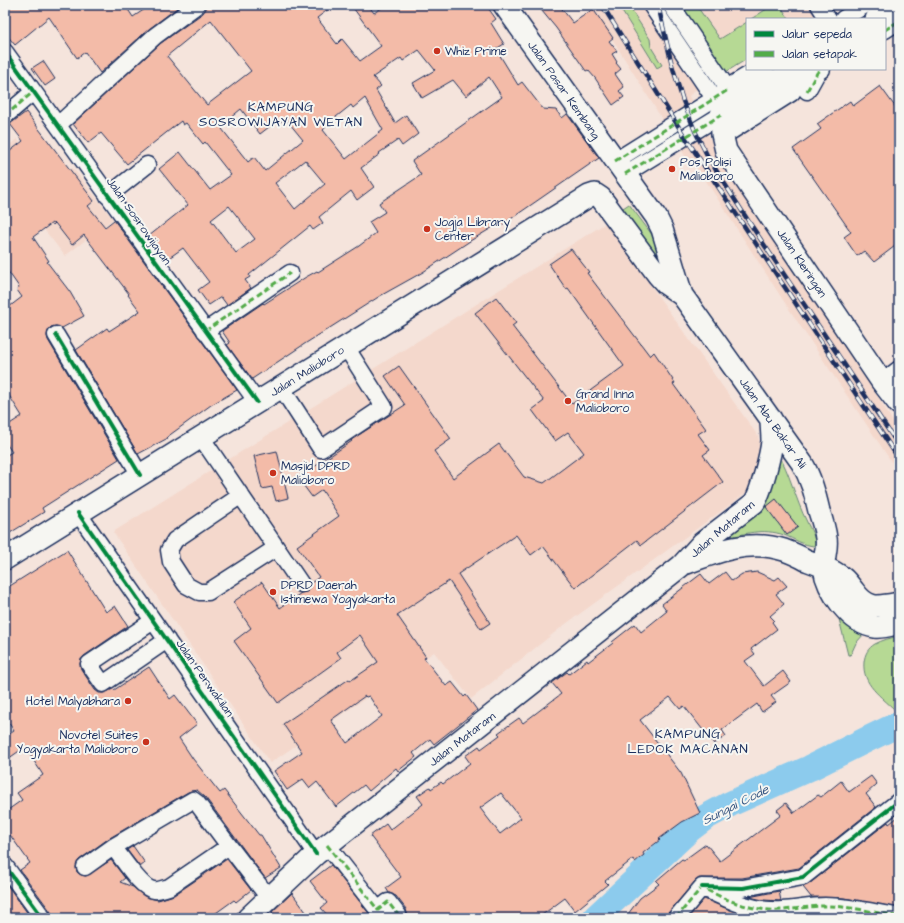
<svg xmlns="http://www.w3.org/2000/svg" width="904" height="923" viewBox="0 0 904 923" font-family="'Architects Daughter',sans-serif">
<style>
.built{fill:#f4d8cc;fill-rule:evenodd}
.green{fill:#b6d994;stroke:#688479}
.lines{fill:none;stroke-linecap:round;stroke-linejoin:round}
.river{stroke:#8ccbed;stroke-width:26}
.building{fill:#f3bba8;stroke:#1b2f5e;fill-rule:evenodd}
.minor-casing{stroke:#1b2f5e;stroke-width:19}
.major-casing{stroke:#1b2f5e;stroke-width:24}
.minor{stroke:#f6f6f2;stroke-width:16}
.major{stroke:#f6f6f2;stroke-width:21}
.rail-casing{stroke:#1b2f5e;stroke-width:4.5}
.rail{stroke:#f6f6f2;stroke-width:3;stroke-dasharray:9;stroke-linecap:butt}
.quiet{stroke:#52ab49;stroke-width:3;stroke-dasharray:6 3;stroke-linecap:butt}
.cycleway-casing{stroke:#f6f6f2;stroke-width:6}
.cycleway{stroke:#00873e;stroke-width:4}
.poi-dot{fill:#c8321e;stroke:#f6f6f2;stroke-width:1.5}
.labels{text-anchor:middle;stroke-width:4;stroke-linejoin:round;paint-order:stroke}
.poi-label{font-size:12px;fill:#1b2f5e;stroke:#f6f6f2;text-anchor:start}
.street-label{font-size:12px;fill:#1b2f5e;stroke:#f6f6f2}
.neighbourhood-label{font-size:13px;letter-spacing:1px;fill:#1b2f5e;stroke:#f6f6f2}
.water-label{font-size:13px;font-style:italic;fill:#375682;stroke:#f6f6f2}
</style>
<rect width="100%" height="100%" fill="#f5e4dc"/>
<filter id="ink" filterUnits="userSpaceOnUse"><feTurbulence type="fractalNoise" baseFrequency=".025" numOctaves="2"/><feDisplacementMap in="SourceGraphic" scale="8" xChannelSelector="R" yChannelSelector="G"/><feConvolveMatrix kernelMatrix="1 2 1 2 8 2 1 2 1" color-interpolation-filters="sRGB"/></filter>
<g filter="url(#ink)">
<!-- built -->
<path class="built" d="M591 5H808L816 17 813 19H747V59L694 91 689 96 723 165 871 385 899 432V473L783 300 697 167H692Z
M17 139 53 184 73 168 113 219 65 256 5 180 11 171 53 225 70 211 19 144 5 155V148ZM88 206 101 223 72 245 59 229Z
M606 223 758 436 760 444 758 456 752 486 750 490 563 626 471 699 434 652 270 763 113 532Z"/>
<!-- green -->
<path class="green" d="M618 5H628L650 39 651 47 662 65 657 68Z
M679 5H696L720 39 747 22V59L726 72Z
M773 5H780L789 19H751Z
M629 204 659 244 666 270 620 210Z
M777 452C790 472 795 499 807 522 810 529 816 537 815 545L814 546C803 545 794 539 784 535 763 528 744 533 723 540L764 507 767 501Z
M837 611C845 622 850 631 864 634L856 643 851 654 850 655H848Z
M899 636V707L895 710C881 696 862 685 864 662 865 654 868 648 875 644 882 640 891 638 899 636Z"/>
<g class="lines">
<!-- river -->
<path class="river" d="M595 918 689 830 706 817 730 804 810 768 868 739 899 724"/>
</g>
<!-- building -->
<path class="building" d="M5 5H125L133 17 151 5H181L149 29 100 73 85 52 77 58 49 17 15 45 5 33Z
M206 5H334L317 18 337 44 342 39 360 61 381 46 351 5H368L374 13 386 5H486L496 19 491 23 504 44 496 49 518 85 522 82 543 109 556 110 562 118 567 114 599 158 502 225 500 223 470 241 423 272 380 296 306 343 252 379 227 345 230 343 222 331 263 303 264 304 306 277 317 271 318 272 359 246 376 233 369 222 385 212 379 203 421 175 412 161 502 97 489 77 466 96 453 80 422 98 413 83 435 70 419 50 403 61 401 58 373 77 381 86 376 90 395 123 406 115 418 134 402 146 398 140 379 153 380 154 361 168 374 187 357 200 351 191 319 217 323 223 313 230 310 226 249 275 250 277 245 280 251 288 227 305 221 297 209 305 198 290 209 282 183 248 166 260 149 236 188 205 159 169 180 152 210 190 231 175 205 142 203 144 186 123 183 125 181 121 127 164 101 133 88 143 73 124 161 43 203 13 206 9ZM211 20 251 71 207 105 167 56ZM365 98 383 130 346 159 323 130 327 126 326 125 351 105 353 108ZM241 109 260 134 278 120 280 122 285 118 303 140 265 171 254 157 248 162 222 129 225 126 223 124ZM305 160 325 184 295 209 275 183ZM229 206 255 239 236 253 211 220Z
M537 5H559L573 23 593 9 613 38 609 41 617 51 612 54 617 62 616 63 621 69 615 74 624 87 619 91 624 97 613 105 595 78 588 70 586 71 556 28Z
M43 61 55 79 45 86 32 68Z
M880 86 899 112V243L874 262 864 251 857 256 844 237 851 232 793 149 821 129 817 124 850 101 853 106Z
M26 112 94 201 88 206 105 227 114 220 237 390 211 405 167 437 168 438 138 454 76 350 107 328 109 331 140 311 128 295 129 294 84 235 72 245 55 223 53 225 52 223 33 237 49 261 47 262 70 292 84 316 62 328 56 326 51 327 48 331 47 336 48 340 119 459 42 508 44 512 5 536V456L12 452 5 442V427L22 416 5 389V310L22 297 17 290 19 287 5 267V155L23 141 10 124Z
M571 249 589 272 587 273 650 356 654 352 675 383 673 384 706 429 698 434 710 450 703 455 723 482 641 545 637 540 575 588 543 546 531 555 516 535 458 574 490 623 481 629 449 581 397 615 426 657 424 658 446 686 452 682 464 697 466 695 477 710 434 744 430 739 413 753 416 757 398 771 396 768 369 791 364 785 336 807 317 782 310 788 303 779 287 790 274 771 302 752 283 724 349 679 350 681 378 662 360 635 337 652 341 658 278 703 234 641 251 628 233 602 262 582 280 608 301 593 307 592 310 588V584L319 577 297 546 339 516 322 490 312 497 298 478 352 441 351 440 405 405 385 376 399 366 451 439 434 451 453 478 499 444 524 477 544 483 584 453 568 432 555 441 532 410 544 401 475 313 496 297 516 323 512 326 572 404 624 366 568 288 566 289 549 264ZM365 696 366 697 369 696 382 716 347 743 331 720Z
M277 451 288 498 276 501 272 487 262 489 254 456Z
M776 499 798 527 787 535 766 507Z
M67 550 106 612 115 606 128 626 84 656 81 660 80 664 81 669 95 690 99 693H103L113 689 114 690 149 667 170 699 175 695 197 724 179 738 193 759 220 793 224 790 259 835H261L281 868 265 878 205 797 197 790 188 792 108 839 79 860 77 863 76 868 77 872 81 875 86 876 111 860 125 878 120 882 133 887 146 897 158 900 174 895 227 859 251 890 236 902 234 900 209 918H52L51 912 20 870 30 863 10 835 5 838V812L22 800 17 793 43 775 25 747 5 761V737L14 731 5 717V589Z
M725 572 732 581 742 574 757 572 775 580 779 577 787 586 776 594 784 604 770 616 774 620 772 622 777 629 751 649 755 654 745 661 764 686 783 671 791 682 771 696 776 702 762 712 757 704 722 730 726 736 714 744 684 706 680 709 670 697 640 720 681 773 700 813 682 822 659 839 660 840 643 853 644 855 635 862 633 859 605 881 608 884 575 911 565 898 538 918H408L406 909 396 896 389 893 386 888 401 877 370 836 386 824 390 830 423 804 417 796 430 787 431 789 441 782 443 784 470 763 465 756 479 746 481 749 500 735 498 733 519 718 523 723 561 694 552 683 567 672 569 674 587 660 588 662 613 643 612 642 635 624 641 632 667 611 662 604 701 574 709 584ZM501 793 521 818 500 834 480 808Z
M871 776 877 784 866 794 876 807 799 868 742 878H699L695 881 669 912 667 918H625L640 898 659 884 656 881 682 859 684 860 706 844 720 861 781 815 777 810 786 803 794 813 818 795 821 797 841 781 849 792Z
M899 816V908L844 898 811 897 803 887 809 884 888 822 889 824Z
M133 846 145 863 140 867 127 850Z
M331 865 371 916 373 918H330L321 908 327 903 310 881Z
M5 882 31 918H5Z
M779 891 781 901 763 900 749 897Z
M292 893 306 912 297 918H277L272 912Z
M704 899 730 910 757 918H688Z
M825 916H842L853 918H810L808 917Z"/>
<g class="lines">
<!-- minor casing -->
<g class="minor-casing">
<path id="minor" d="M651 5 720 107
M671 5 734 98
M819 5 828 19
M843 19 865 5
M885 30 899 21
M5 52 257 402
M807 91 817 73 822 69
M5 116 33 92
M58 125 155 36 197 5
M615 161 728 90
M625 174 721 115C720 106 721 97 728 90
M108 196 147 165
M205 331 290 273
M56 335 140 475
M882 382 899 369
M281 387 321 449 384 407 346 347
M201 437 301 584
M240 496 175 540 169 550 171 562 186 585 199 592H208L276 548
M78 513 316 854
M153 621 89 664 103 684 167 640
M327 845 378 910 388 902 398 915 399 918
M113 847C122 857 141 889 154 890 159 891 164 888 169 887L229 846
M5 866 43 918
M85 867 113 847 193 800 197 803 229 846 269 898
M702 887 743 888 803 877 899 801
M706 889C730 901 755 912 782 910 797 909 811 906 825 906 849 906 872 912 895 916L894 918
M676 918 702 887"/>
</g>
<!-- major casing -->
<g class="major-casing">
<path id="major" d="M504 5 656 217 662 229 682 295
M876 19 898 5
M795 69 721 115 722 134 726 151 882 382 899 404
M728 90 763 69
M722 134 790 91 802 69
M5 559 589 196 595 194 601 198 658 275 666 284 682 295 802 463C811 478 815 494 819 511 822 520 825 529 826 538 828 548 823 558 824 568 827 591 851 624 875 627 883 628 891 625 899 623
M687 563C718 551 750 539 784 550 792 553 799 556 806 560 817 564 829 568 839 575 846 579 849 585 854 591 868 610 878 607 899 603
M248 918 316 854 681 566 702 543 754 503C761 493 771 453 772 441 772 434 771 426 771 419"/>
</g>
<!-- minor -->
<use href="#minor" class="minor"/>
<!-- major -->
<use href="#major" class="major"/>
<!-- rail casing -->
<g class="rail-casing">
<path id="rail" d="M602 5 685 137 899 459
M658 5 672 65 683 101 695 131 709 159 749 222 899 446"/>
</g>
<!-- rail -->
<use href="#rail" class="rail"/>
<!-- quiet -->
<path class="quiet" d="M885 30 899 21
M807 91 817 73 822 69
M5 116 33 92
M615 161 728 90
M625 174 721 115
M205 331 290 273
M327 845 378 910 388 902 398 915 399 918
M707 890C730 902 756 912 783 910 797 909 811 906 825 906 849 906 872 912 895 916L894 918
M676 918 702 887"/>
<!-- cycleway casing -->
<g class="cycleway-casing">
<path id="cycleway" d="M5 52 257 402
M56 335 140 475
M78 513 316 854
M5 866 43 918
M702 887 743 888 803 877 899 801"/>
</g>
<!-- cycleway -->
<use href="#cycleway" class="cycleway"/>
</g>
</g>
<!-- markers -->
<g class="poi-dot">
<circle cx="437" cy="51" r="4"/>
<circle cx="672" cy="169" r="4"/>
<circle cx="427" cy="229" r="4"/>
<circle cx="568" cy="401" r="4"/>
<circle cx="273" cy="473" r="4"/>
<circle cx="273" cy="592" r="4"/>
<circle cx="128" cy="701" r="4"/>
<circle cx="146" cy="742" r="4"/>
</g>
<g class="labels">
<!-- poi labels -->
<g class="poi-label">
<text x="445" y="55">Whiz Prime</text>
<text x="680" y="166">Pos Polisi<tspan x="680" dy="14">Malioboro</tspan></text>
<text x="435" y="226">Jogja Library<tspan x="435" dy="14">Center</tspan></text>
<text x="576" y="398">Grand Inna<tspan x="576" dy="14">Malioboro</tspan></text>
<text x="281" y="470">Masjid DPRD<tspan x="281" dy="14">Malioboro</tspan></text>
<text x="281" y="589">DPRD Daerah<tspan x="281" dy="14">Istimewa Yogyakarta</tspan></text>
<text x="120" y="705" text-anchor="end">Hotel Malyabhara</text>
<text x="138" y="739" text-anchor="end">Novotel Suites<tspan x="138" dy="14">Yogyakarta Malioboro</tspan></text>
</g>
<!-- street labels -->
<g class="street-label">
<text transform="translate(564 90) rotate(55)" y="4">Jalan Pasar Kembang</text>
<text transform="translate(139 221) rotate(55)" y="4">Jalan Sosrowijayan</text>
<text transform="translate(802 263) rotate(56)" y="4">Jalan Kleringan</text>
<text transform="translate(307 371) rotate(-32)" y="4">Jalan Malioboro</text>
<text transform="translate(773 423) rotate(55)" y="4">Jalan Abu Bakar Ali</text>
<text transform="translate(722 529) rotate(-41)" y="4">Jalan Mataram</text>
<text transform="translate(205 678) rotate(55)" y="4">Jalan Perwakilan</text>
<text transform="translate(462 739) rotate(-38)" y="4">Jalan Mataram</text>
</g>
<!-- neighbourhood labels -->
<g class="neighbourhood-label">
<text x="281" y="111">KAMPUNG<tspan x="281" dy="15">SOSROWIJAYAN WETAN</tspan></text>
<text x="688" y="738">KAMPUNG<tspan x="688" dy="15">LEDOK MACANAN</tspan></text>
</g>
<!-- water labels -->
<g class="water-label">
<text transform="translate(735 804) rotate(-27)" y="5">Sungai Code</text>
</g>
</g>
<!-- margin -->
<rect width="904" height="923" fill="none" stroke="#f6f6f2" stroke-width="20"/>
<rect x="10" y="10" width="884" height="903" fill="none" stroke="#1b2f5e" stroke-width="1.5" filter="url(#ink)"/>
<!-- legend -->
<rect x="746" y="18" width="140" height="52" fill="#f6f6f2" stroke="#9ea6b7"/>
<rect x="754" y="31" width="20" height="6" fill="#00873e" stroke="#9ea6b7"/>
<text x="782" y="38" font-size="12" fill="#1b2f5e">Jalur sepeda</text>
<rect x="754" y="51" width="20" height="6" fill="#52ab49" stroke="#9ea6b7"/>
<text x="782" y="58" font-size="12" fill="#1b2f5e">Jalan setapak</text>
</svg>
